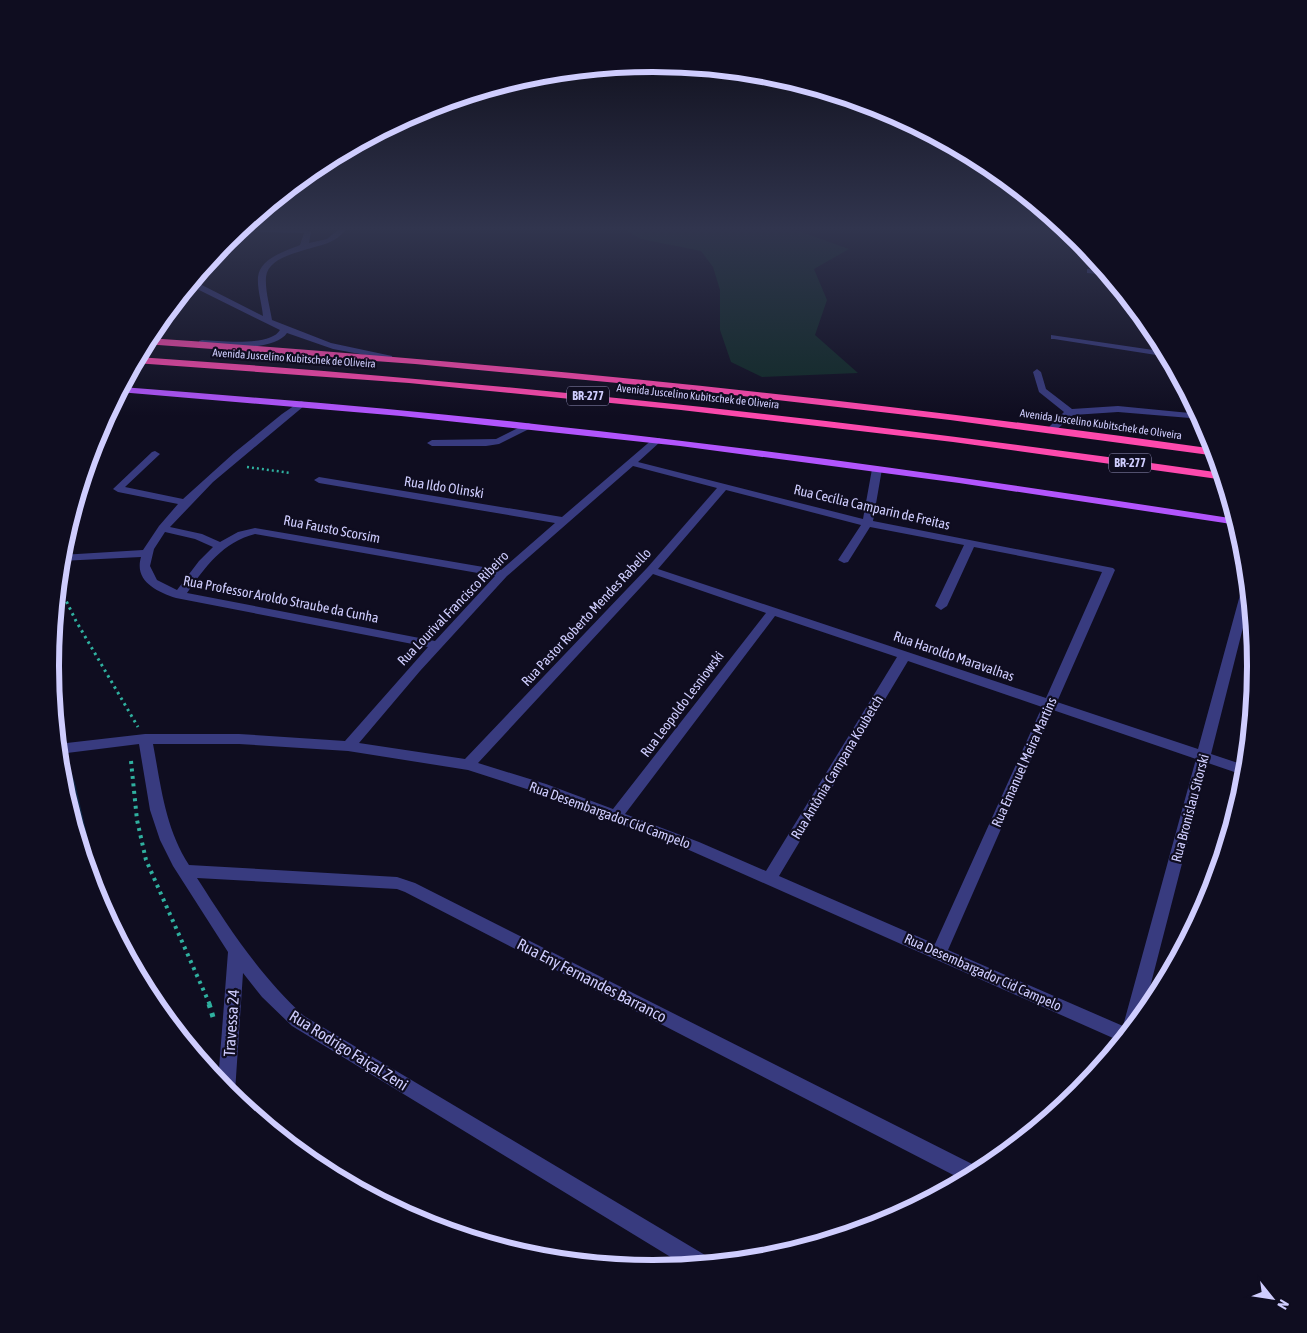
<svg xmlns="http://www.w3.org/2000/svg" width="1307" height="1333" viewBox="0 0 1307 1333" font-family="'Asap Condensed',sans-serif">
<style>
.green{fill:#102a27}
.water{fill:#0d2645}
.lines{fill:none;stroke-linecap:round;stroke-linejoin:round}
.path-far3{stroke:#2fb09f;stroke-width:2.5;stroke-dasharray:2 3;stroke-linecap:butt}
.path-far2{stroke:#2fb09f;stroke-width:3;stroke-dasharray:2.5 4;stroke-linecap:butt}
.path-far1{stroke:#2fb09f;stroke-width:4;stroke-dasharray:3 4.5;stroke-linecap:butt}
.path{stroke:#2fb09f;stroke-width:5;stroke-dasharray:4 5.5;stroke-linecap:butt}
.minor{fill:#383b7f;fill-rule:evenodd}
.major{fill:#b255fd;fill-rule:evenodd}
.highway{fill:#fd49ad;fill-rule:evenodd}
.labels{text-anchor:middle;stroke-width:4.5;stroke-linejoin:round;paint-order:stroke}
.far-street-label{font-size:11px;fill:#cfcdfe;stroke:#0f0d20}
.shield{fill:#0f0d20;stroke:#9593bb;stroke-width:1}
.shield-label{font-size:12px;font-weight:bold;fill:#cfcdfe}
.street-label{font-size:14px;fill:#cfcdfe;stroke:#0f0d20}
.near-street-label{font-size:16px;fill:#cfcdfe;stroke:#0f0d20}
.rim{fill:none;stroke:#cfcdfe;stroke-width:6}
</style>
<rect width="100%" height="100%" fill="#0f0d20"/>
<!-- green -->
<path class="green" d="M629 229H793L849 249 814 269 827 300 815 335 858 373 762 377 731 362 720 330V290L713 267 701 251 641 239 627 231Z"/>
<!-- water -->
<path class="water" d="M56 726 75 783 101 895 102 909 96 897 62 784Z"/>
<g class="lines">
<!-- path-far3 -->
<path class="path-far3" d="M247 467 291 473"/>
<!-- path-far2 -->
<path class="path-far2" d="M58 584 76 621 138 727"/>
<!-- path-far1 -->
<path class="path-far1" d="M131 761 137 820 146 860 210 1005"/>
<!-- path -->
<path class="path" d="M209 1004 213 1017"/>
<!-- minor -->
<path class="minor" d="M306 229 311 232 309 243 327 239 339 229H347C343 233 337 239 332 241 315 250 268 253 266 277 265 291 270 307 272 320L331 343 392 356V360L333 349 287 333C275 351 219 349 199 345V341L202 340C220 341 270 347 280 330L189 285 194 281 263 316C262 304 257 289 258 277 260 258 286 251 300 245L304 233 254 232 251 230Z
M1087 269 1105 270 1109 275 1087 273Z
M1051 335 1167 352 1169 357 1054 339H1051Z
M1037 369 1041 372 1046 389 1072 409 1118 406 1200 414 1202 419 1118 412 1073 415 1054 432H1048V428L1064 412 1039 392 1033 372Z
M301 401 304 402V406L213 482 170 527 202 534 220 542 238 532 255 528 501 570 555 523 319 483 314 480 319 477 562 517 654 438H660V442L638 462 863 519 872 469 877 466 882 469 873 521 1113 568 1115 570 1057 702 1198 749 1243 584 1249 581 1250 600 1211 754 1247 766 1246 776 1208 763 1142 1018 1122 1042 689 850 536 792 468 770 348 751 239 744H153C161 786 165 828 189 865L397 877 415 883 982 1169 983 1172 965 1181 405 892 397 889 197 878C229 928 260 976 304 1016L710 1258 713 1264 687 1267 292 1026 262 997 243 973 235 1092 232 1098 218 1082 228 952 173 866 160 840 150 810 139 744 59 754 58 744 145 734H239L345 741 428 647 176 598C156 591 134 581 141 557L60 561 61 555 143 550 159 526 178 504 118 492 113 489 152 452 155 451 160 454 125 487 183 499 234 453 282 414ZM633 466 717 488 647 568 465 759 359 743 420 671 507 576ZM726 490 861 525 838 560 844 563 848 562 870 527 964 545 935 606 941 610 947 606 974 547 1102 572 1046 698 658 569ZM165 532 195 539 213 547 199 561 177 590 157 580 150 566 154 549ZM255 534 495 576 435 641 187 593C205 567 223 542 255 534ZM653 574 766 613 613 809 546 784 478 763ZM775 616 897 657 766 871 699 842 625 814ZM908 661 1042 707 935 944 779 876ZM1053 710 1196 759 1123 1026 948 950Z
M528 423 531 424V428L499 444 486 446H432L427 443 432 440 496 439Z"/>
<!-- major -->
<path class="major" d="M122 387C262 398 403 409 543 425 775 450 1006 483 1236 519L1238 525 959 483 680 446 401 416 119 392Z"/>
<!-- highway -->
<path class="highway" d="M148 338C505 363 861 399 1215 449L1217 456 950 420 682 389 415 364 145 344Z
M138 357C501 382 862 421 1222 473L1225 480 953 442 681 410 409 383 135 363Z"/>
</g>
<!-- sky -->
<linearGradient id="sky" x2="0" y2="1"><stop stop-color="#080712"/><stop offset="0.55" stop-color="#31354e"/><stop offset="1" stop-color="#31354e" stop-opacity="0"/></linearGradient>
<rect width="1307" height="416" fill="url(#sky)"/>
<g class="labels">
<!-- far-street labels -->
<g class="far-street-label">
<text transform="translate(294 358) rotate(4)" y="4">Avenida Juscelino Kubitschek de Oliveira</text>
<text transform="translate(698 396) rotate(6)" y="4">Avenida Juscelino Kubitschek de Oliveira</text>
<text transform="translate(1101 424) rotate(8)" y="4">Avenida Juscelino Kubitschek de Oliveira</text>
</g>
<!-- shield labels -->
<g class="shield">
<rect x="567" y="386.5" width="42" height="19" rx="4"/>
<rect x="1109" y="453.5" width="42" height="19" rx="4"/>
</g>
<g class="shield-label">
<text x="588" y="400">BR-277</text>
<text x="1130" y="467">BR-277</text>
</g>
<!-- street labels -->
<g class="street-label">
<text transform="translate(444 487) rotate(9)" y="5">Rua Ildo Olinski</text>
<text transform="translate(872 507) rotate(13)" y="5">Rua Cecília Camparin de Freitas</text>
<text transform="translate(332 529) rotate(11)" y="5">Rua Fausto Scorsim</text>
<text transform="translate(281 599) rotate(11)" y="5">Rua Professor Aroldo Straube da Cunha</text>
<text transform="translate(453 608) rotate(-46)" y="5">Rua Lourival Francisco Ribeiro</text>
<text transform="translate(586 617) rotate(-47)" y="5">Rua Pastor Roberto Mendes Rabello</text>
<text transform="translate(954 656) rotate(19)" y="5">Rua Haroldo Maravalhas</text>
<text transform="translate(682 704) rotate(-53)" y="5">Rua Leopoldo Lesniowski</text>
<text transform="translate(1024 762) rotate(-66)" y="5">Rua Emanuel Meira Martins</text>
<text transform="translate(837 767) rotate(-59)" y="5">Rua Antônia Campana Koubetch</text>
<text transform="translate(1190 808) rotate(-75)" y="5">Rua Bronislau Sitorski</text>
<text transform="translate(610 815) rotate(20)" y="5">Rua Desembargador Cid Campelo</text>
<text transform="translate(983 972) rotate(24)" y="5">Rua Desembargador Cid Campelo</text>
</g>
<!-- near-street labels -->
<g class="near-street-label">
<text transform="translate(592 980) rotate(27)" y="6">Rua Eny Fernandes Barranco</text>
<text transform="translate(231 1023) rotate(-86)" y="6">Travessa 24</text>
<text transform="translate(349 1050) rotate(32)" y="6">Rua Rodrigo Faiçal Zeni</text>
</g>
</g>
<!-- crop -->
<path d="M0 0H1307V1333H0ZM59 666a594 594 0 1 1 1188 0a594 594 0 1 1-1188 0Z" fill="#0f0d20" fill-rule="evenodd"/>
<path class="rim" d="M59 666a594 594 0 1 1 1188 0a594 594 0 1 1-1188 0Z"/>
<!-- north arrow -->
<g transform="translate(1272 1298) rotate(120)" stroke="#0f0d20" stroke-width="4" paint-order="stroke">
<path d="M0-4L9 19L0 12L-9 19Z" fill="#cfcdfe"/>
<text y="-8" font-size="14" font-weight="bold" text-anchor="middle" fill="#cfcdfe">N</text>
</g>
</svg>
